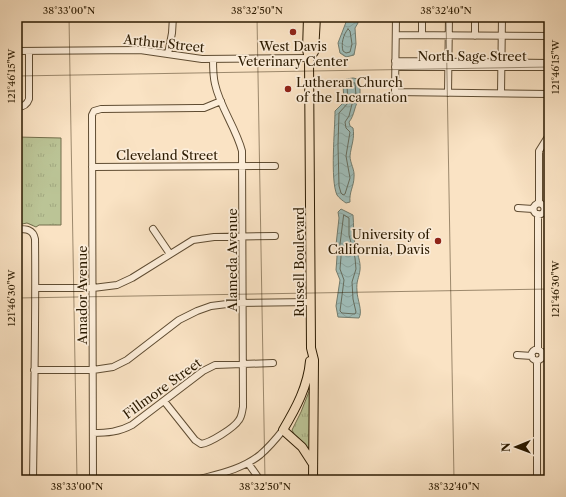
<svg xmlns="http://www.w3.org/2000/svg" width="566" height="497" viewBox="0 0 566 497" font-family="'Libre Caslon Text',serif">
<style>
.grass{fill:url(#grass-tufts);stroke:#736f4c}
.water{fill:url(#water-waves);stroke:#717c6f}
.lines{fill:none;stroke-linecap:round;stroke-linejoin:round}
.shore{stroke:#656c5d;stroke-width:1}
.minor-casing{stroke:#5f4c32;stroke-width:8}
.major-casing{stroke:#2b1a01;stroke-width:10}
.minor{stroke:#fcedd9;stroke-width:6}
.major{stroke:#fae3c4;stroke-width:8}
.ticks{fill:none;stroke:#2b1a01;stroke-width:1;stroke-opacity:0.45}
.poi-dot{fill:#8f2418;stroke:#fcedd9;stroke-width:1.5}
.labels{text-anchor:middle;stroke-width:3.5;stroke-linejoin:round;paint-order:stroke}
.street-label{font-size:13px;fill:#2b1a01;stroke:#fcedd9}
.poi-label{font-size:13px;fill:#2b1a01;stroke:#fcedd9}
.neatline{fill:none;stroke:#2b1a01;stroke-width:1.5}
.ticks-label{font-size:10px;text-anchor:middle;fill:#2b1a01}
</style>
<defs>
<pattern id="grass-tufts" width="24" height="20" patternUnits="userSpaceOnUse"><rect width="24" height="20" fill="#bbc496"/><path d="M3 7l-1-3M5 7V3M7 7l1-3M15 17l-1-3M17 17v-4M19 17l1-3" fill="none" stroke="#a1a880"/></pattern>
<pattern id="water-waves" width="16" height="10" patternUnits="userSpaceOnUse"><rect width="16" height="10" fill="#9fbdb9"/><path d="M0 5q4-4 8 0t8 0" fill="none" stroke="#89a29d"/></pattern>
</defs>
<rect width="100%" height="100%" fill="#fae3c4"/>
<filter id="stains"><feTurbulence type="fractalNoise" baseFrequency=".005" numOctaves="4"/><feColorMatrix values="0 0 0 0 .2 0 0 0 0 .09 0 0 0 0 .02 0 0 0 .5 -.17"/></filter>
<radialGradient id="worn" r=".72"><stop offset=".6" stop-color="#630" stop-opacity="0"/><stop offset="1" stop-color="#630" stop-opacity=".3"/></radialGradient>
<!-- grass -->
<path class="grass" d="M17 137 61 138V225H39L36 227 27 223 17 225Z
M310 389H311V453L294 434 292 430 301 412Z"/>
<!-- water -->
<path class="water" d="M348 17H358V23L355 28 356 44 354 55 346 57 340 53 338 43Z
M353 78 358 79 360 85V98C354 105 355 115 349 122L350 126 353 128C355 138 351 146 350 156 350 163 355 170 354 177 354 186 349 192 350 202L346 203C343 201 339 198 337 195 330 180 335 129 335 111L344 102 343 84 346 79Z
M341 209 353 215C354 225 353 235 355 245 357 254 361 261 360 270 359 278 356 281 357 291 357 299 363 311 359 318L338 317 336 306 340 280 336 270 337 257 336 245 339 218 338 212Z"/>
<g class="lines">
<!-- shore -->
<path class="shore" d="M348 29 350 31 352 44 350 52 346 53 343 51C341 44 343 35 348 29Z
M349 82 355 83 356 96 353 100 349 116 345 122 346 128 350 132 346 156 350 178 345 194 343 195 341 193 339 186 338 145 339 113 348 103 347 85Z
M344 215 349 218V235L355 258 356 269 352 282 353 299 356 312 355 314 342 313 340 311 344 280 340 269 341 257 340 245Z"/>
<!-- minor casing -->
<g class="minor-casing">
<path id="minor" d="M396 17 395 92 548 94
M396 35 549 36
M422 35V17
M475 36V17
M17 51 140 50 202 59 309 58
M168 54 172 33 173 17
M395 61 549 63
M395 67H549
M448 93 449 17
M501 93 502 17
M17 107C22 107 27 105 29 99V51
M92 167 275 166
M539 203V151L549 135
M533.5 209a5.5 5.5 0 1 1 11 0a5.5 5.5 0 1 1-11 0Z
M518 208 533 209
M17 229C26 229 33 229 35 239 36 320 34 400 33 480
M153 229 170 254
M36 288H93L117 285 132 278 193 240 214 237 275 236
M531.5 355a5.5 5.5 0 1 1 11 0a5.5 5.5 0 1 1-11 0Z
M538 350V214
M517 355 532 356
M34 370H93L113 367 127 360 179 320 197 311 211 306 235 303 311 302
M164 401 195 440 201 444C210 443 234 428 239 420 242 416 242 411 243 407L242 151C236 128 220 107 215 84 213 76 213 67 213 59
M93 433C107 433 119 432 132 425L203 371 215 365 273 363
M248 463 260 480
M93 480 92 115 94 111 101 109 197 108H204L221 101
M196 480C218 474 241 470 260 455 268 448 276 439 283 430
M537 480V361"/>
</g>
<!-- major casing -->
<g class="major-casing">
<path id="major" d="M308 17 307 50 309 58 311 348 314 360 313 480
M309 58 314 52 316 17
M310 361C308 386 296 408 283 430L302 447 313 464"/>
</g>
<!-- minor -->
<use href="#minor" class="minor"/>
<!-- major -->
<use href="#major" class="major"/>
</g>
<!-- ticks -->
<path class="ticks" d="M69 17 77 480M257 17 265 480M446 17 454 480M17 76 549 67M17 298 549 289"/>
<!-- markers -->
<g class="poi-dot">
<circle cx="293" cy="32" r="4"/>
<circle cx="288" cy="89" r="4"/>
<circle cx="438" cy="241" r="4"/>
</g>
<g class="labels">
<!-- street labels -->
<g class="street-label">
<text transform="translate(164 43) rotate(6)" y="5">Arthur Street</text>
<text x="472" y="61">North Sage Street</text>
<text x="167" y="160">Cleveland Street</text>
<text transform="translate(232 260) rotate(-90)" y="5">Alameda Avenue</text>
<text transform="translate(299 262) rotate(-90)" y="5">Russell Boulevard</text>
<text transform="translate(82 295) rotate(-90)" y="5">Amador Avenue</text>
<text transform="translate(162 388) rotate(-36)" y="5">Fillmore Street</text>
</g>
<!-- poi labels -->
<g class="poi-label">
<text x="293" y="51">West Davis<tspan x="293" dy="15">Veterinary Center</tspan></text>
<text x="296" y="87" text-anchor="start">Lutheran Church<tspan x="296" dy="15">of the Incarnation</tspan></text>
<text x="430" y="239" text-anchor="end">University of<tspan x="430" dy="15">California, Davis</tspan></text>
</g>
</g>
<!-- margin -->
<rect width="566" height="497" fill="none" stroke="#fae3c4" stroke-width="44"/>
<!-- north arrow -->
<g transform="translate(516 447) rotate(269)" stroke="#fcedd9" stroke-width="3" paint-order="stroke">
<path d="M0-3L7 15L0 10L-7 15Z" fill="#2b1a01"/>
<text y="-6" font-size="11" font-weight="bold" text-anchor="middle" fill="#2b1a01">N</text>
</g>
<rect x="22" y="22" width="522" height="453" class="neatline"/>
<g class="ticks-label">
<text x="69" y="14">38°33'00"N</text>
<text x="257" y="14">38°32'50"N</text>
<text x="446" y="14">38°32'40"N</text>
<text transform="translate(555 67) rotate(-90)" y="4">121°46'15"W</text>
<text transform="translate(11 76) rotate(-90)" y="4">121°46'15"W</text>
<text transform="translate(555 289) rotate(-90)" y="4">121°46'30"W</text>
<text transform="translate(11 298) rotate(-90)" y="4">121°46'30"W</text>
<text x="77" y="490">38°33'00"N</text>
<text x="265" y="490">38°32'50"N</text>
<text x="454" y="490">38°32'40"N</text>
</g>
<rect width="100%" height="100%" filter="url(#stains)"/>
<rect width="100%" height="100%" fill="url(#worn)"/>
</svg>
